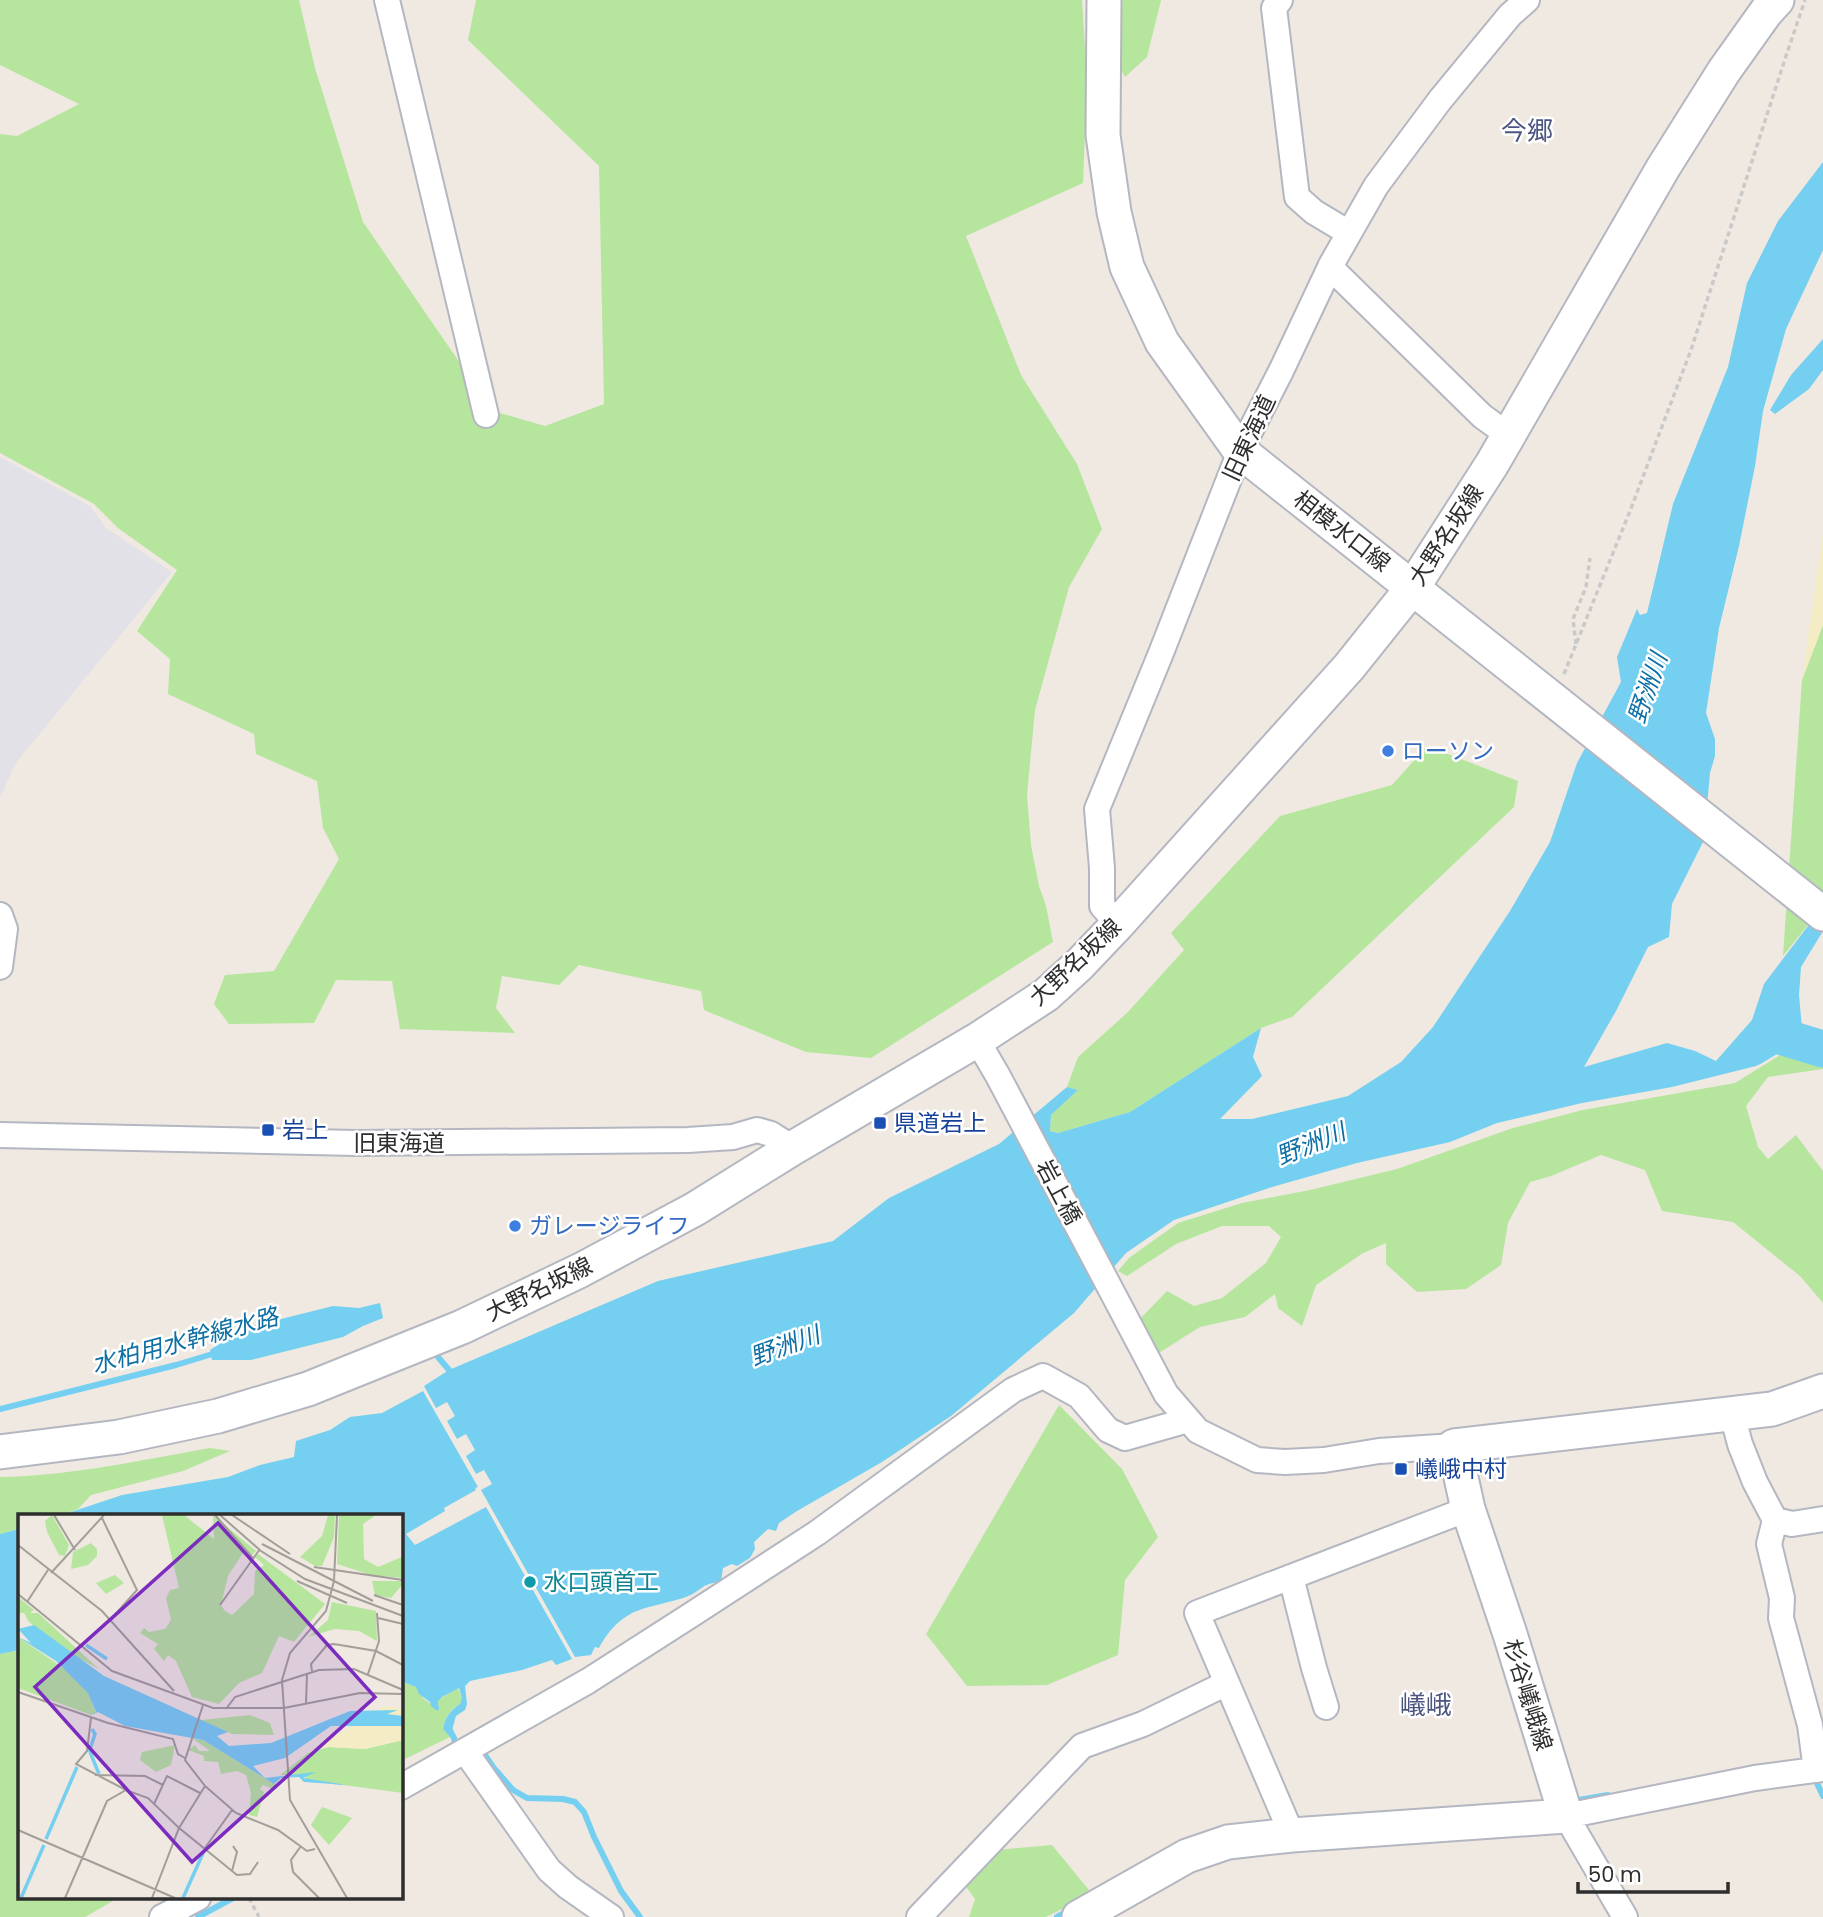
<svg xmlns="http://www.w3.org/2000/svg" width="1823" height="1917" viewBox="0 0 1823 1917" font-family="Poppins,'Noto Sans JP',sans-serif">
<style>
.industrial{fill:#e3e1e8}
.green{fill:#b6e59e}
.sand{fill:#f3ecc5}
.water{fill:#75cff0}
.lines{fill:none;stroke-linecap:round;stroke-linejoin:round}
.stream{stroke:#75cff0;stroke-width:6}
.river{stroke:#75cff0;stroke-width:37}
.minor-casing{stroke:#b4b7c1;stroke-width:28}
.secondary-casing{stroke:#b4b7c1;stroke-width:37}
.path{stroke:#c9c9c9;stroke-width:3.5;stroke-dasharray:5 3.5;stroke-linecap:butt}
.minor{stroke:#fff;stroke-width:24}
.secondary{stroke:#fff;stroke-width:33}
.shop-dot{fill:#3f7fe0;stroke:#fff;stroke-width:2.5}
.transit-dot{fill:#1a4fb4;stroke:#fff;stroke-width:2.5}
.culture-dot{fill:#0f9aa8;stroke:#fff;stroke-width:2.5}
.labels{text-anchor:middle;stroke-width:5;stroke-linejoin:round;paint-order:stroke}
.street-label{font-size:23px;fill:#2e2e2e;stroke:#fff}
.shop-label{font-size:23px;fill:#366cbe;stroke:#fff;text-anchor:start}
.transit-label{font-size:23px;fill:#164399;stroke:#fff;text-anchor:start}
.culture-label{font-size:23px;fill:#0d838f;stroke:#fff;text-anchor:start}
.water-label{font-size:24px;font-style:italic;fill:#0d6fa3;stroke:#fff}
.quarter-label{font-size:26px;fill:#4d5680;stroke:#fff}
.inset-river{fill:none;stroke:#75cff0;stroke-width:3.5}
.inset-road{fill:none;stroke:#a29e99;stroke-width:2}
.view{fill:#7b2cbf;fill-opacity:0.15;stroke:#7b2cbf;stroke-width:3.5}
.inset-edge{fill:none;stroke:#2e2e2e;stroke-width:3.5}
</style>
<rect width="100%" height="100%" fill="#efe9e1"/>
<!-- industrial -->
<path class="industrial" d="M0 457 90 506 106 528 172 572 15 764 0 798Z"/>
<!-- green -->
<path class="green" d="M0 0H299L315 68 363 222 493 411 545 426 604 404 599 166 468 40 476 0H1082L1087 79 1083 183 966 236 1021 375 1077 464 1102 529 1069 587 1035 710 1027 795 1031 845 1039 886 1046 906 1053 942 871 1058 806 1052 704 1010 701 991 579 965 559 985 502 976 496 1008 515 1033 400 1029 392 981 336 980 314 1023 229 1024 214 1004 225 975 274 971 339 859 323 828 317 781 256 754 254 734 168 694 170 659 137 631 177 570 118 528 94 504 0 453V134L17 136 79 104 0 65Z
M1114 0H1161L1147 57 1125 77 1113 55Z
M1823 625V906L1783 956 1802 680Z
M1427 746 1518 781 1514 807 1292 1017 1261 1028 1130 1112 1058 1133 1050 1131 1051 1115 1078 1090 1067 1087 1078 1057 1127 1013 1184 950 1171 933 1280 816 1392 785Z
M1817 1032 1823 1035V1069L1768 1077 1746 1106 1758 1147 1768 1159 1796 1135 1823 1171V1303L1800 1276 1733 1222 1662 1211 1645 1170 1601 1155 1551 1176 1530 1182 1508 1223 1501 1265 1466 1289 1417 1292 1386 1264V1243L1363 1253 1316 1285 1302 1326 1278 1308 1275 1294 1245 1317 1200 1327 1157 1354 1140 1319 1167 1291 1194 1306 1222 1298 1266 1263 1281 1237 1269 1226H1222L1176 1244 1127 1276 1118 1271 1129 1258 1178 1223 1242 1203 1310 1190 1397 1169 1513 1128 1583 1110 1735 1083Z
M1059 1405 1122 1469 1158 1537 1125 1580 1118 1655 1047 1685 967 1686 926 1634Z
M210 1448 230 1451 183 1471 91 1495 78 1509 59 1516H19V1529L0 1534V1477C69 1476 142 1460 210 1448Z
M19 1650V1898H118L85 1917H0V1654Z
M401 1681 416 1687 424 1699 439 1709 438 1700 458 1688 462 1698 460 1704C450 1709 445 1718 443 1729L450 1737 401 1761Z
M1052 1845 1089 1890 1062 1909 1046 1917H969L975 1899 962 1881 996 1850Z"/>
<!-- sand -->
<path class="sand" d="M1823 533V625L1802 680Z"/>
<!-- water -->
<path class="water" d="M1823 162V250L1786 329 1763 411 1755 466 1739 546 1719 628 1706 713 1715 739V756L1710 773 1704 840 1672 904 1669 937 1648 947 1616 1011 1584 1067 1667 1043 1695 1051 1716 1061 1752 1020 1764 984 1823 906V931L1801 967 1799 995 1803 1039 1756 1066 1672 1087 1582 1103 1497 1123 1450 1142 1357 1163 1272 1187 1174 1220 1126 1253 1074 1313 951 1416 882 1462 797 1511 779 1523 776 1531 768 1529 754 1542 755 1549 750 1558 737 1566 732 1564 723 1568 721 1582C701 1583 702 1591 686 1597 646 1610 623 1605 599 1648L595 1647 591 1655 575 1657 481 1490 492 1484 484 1470 476 1474 466 1456 475 1450 466 1434 457 1439 447 1421 455 1416 447 1402 436 1408 424 1386 449 1370 658 1281 833 1241 889 1198 999 1144 1067 1087 1078 1090 1051 1115 1050 1131 1058 1133 1130 1112 1261 1028 1253 1057 1262 1076 1220 1119H1252L1348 1096 1401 1062 1433 1027 1510 911 1550 842 1577 763 1621 682 1617 657 1637 609 1640 615 1647 613 1673 504 1728 367 1747 283 1778 221Z
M1823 339V370L1809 389 1775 414 1770 410 1791 375Z
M380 1303 383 1318 363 1326 343 1337 251 1360H212L210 1350 245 1328 333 1306 359 1308Z
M423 1391 478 1487 475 1488 476 1490 444 1508 445 1511 406 1534 415 1545 486 1507 572 1659 556 1665 552 1660 522 1670 470 1681 465 1686 467 1704 465 1710 456 1716 450 1737 443 1729C445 1718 450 1710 460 1704L462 1698 459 1688 442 1697 438 1701 439 1710H436L431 1706 430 1702 419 1694 416 1687 401 1681V1516H59L122 1495 228 1477 260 1465 294 1457 296 1441 330 1430 350 1417 382 1413Z
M19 1529V1650L0 1654V1534Z"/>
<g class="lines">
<!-- stream -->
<path class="stream" d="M438 1357 449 1370
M0 1409 176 1365 219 1352
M448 1726 454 1738 456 1748
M481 1749 493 1767 513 1790 527 1798 563 1799 575 1802 584 1812 594 1837 621 1891 640 1917
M1811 1777 1816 1781 1823 1796
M1573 1801 1608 1795
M198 1917 233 1898
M1057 1917 1070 1910"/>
<!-- river -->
<path class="river" d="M1753 1047 1773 1034 1823 1049"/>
<!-- minor casing -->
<g class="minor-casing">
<path id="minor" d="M387 0 486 415
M1280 0 1274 8 1297 197 1314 212 1349 233
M1330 267 1482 416 1508 435
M0 915 5 929 0 967
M1118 924 1102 906V868L1097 809 1161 653 1240 451 1281 371 1331 265 1376 186 1440 100 1510 15 1527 0
M977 1040 998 1076 1166 1394 1198 1431 1257 1460 1285 1462 1324 1460 1379 1451 1454 1446
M0 1135 356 1143 688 1140 733 1137 757 1130 771 1134 793 1148
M1732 1414 1740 1444 1755 1482 1775 1520 1769 1544 1782 1598 1781 1618 1810 1725 1816 1770
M1775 1520 1792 1524 1823 1519
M1291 1577 1314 1668 1326 1707
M465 1751 549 1870 568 1887 611 1917
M401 1787 588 1681 691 1615 817 1533 1013 1390 1043 1376 1079 1396 1108 1430 1125 1438 1188 1420
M1292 1835 1197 1613 1468 1509
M162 1917 198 1898
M919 1917 1082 1746 1143 1724 1227 1683
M1625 1917 1566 1816 1755 1778 1823 1769"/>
</g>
<!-- secondary casing -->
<g class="secondary-casing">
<path id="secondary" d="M1104 0 1103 135 1114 212 1127 267 1162 342 1240 451 1823 914
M0 1452 119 1437 218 1416 308 1389 462 1327 581 1270 695 1209 793 1148 977 1040 1046 995 1080 964 1118 924 1349 667 1413 587 1492 464 1663 168 1724 71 1766 12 1777 0
M1079 1917 1187 1856 1228 1842 1292 1835 1566 1816 1510 1634 1468 1509 1454 1446 1772 1409 1823 1391"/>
</g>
<!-- path -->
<path class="path" d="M1576 644 1573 619 1586 587 1590 558
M1564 674 1630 511 1691 350 1785 59 1805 0
M249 1898 259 1917"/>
<!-- minor -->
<use href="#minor" class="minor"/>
<!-- secondary -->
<use href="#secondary" class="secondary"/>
</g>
<!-- markers -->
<g class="shop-dot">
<circle cx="1388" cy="751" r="7"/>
<circle cx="515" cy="1226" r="7"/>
</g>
<g class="transit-dot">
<rect x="873" y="1116" width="14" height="14" rx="3.5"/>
<rect x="261" y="1123" width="14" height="14" rx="3.5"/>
<rect x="1394" y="1462" width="14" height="14" rx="3.5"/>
</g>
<circle class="culture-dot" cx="530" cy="1582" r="7"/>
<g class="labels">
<!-- street labels -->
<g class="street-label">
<text transform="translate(1249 438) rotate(-65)" y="8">旧東海道</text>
<text transform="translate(1342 531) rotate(38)" y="8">相模水口線</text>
<text transform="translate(1446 535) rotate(-57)" y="8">大野名坂線</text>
<text transform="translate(1075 962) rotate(-43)" y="8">大野名坂線</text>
<text x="399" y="1151">旧東海道</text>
<text transform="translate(1059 1192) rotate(62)" y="8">岩上橋</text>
<text transform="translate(539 1289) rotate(-26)" y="8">大野名坂線</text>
<text transform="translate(1528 1695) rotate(73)" y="8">杉谷嶬峨線</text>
</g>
<!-- shop labels -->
<g class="shop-label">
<text x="1402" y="759">ローソン</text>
<text x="529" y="1234">ガレージライフ</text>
</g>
<!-- transit labels -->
<g class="transit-label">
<text x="894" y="1131">県道岩上</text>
<text x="282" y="1138">岩上</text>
<text x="1415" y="1477">嶬峨中村</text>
</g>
<!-- culture labels -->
<g class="culture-label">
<text x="544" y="1590">水口頭首工</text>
</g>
<!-- water labels -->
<g class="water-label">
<text transform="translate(1648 688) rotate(-71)" y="8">野洲川</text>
<text transform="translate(1311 1144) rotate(-22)" y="8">野洲川</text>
<text transform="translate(185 1341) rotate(-15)" y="8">水柏用水幹線水路</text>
<text transform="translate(785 1346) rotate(-20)" y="8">野洲川</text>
</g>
<!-- quarter labels -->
<g class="quarter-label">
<text x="1527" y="140">今郷</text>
<text x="1426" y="1714">嶬峨</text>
</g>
</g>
<!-- overview -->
<g transform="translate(18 1514)">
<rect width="385" height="385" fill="#efe9e1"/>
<path d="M34 1 51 31 47 42 41 41 29 18 27 7ZM144 1H166L196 25 195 1 238 37 234 41 227 36 210 62 203 91 207 97 214 101 236 80 237 57 246 51 237 43 240 40 307 90 276 128 261 122 244 159 221 169 201 190 174 183 158 147 150 141 146 147 136 135 140 130 122 119 126 114 131 118 147 115 153 106 148 84 152 76 161 74ZM310 1H317L316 23 304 52H297L282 43 304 22ZM321 1H358L345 10 346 45 360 53 384 43 385 64 353 61 319 50ZM73 29 79 35V42L70 51 53 55 55 38ZM97 61 106 69 88 80 78 69ZM354 67H385V70L373 84 357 81ZM0 83 16 96 12 99H20L81 155 51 139 11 108 6 99H0ZM314 88 358 97 359 127 341 117 317 115 290 123 310 106ZM0 123 48 156 70 178 78 199 73 201 0 174ZM232 201 252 209 256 221 214 220 183 206ZM175 225 185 226 258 271 255 275 245 271 242 275 246 278 239 303 231 301 233 279 228 261 219 257 203 260 200 248 186 247V242L170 236 177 231 181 237H192ZM385 226V279L288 266 287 261H262L290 239 310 233 347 235ZM157 231 153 251 138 258 122 246 124 238ZM304 293 334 304 311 331 293 311Z" fill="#b6e59e"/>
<path d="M366 192 385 195V226L347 235 310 233 290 239Z" fill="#f3ecc5"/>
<path d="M16 111 86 162 210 218 199 222 211 232 253 229 332 197 380 196 369 200 385 202V212H313L267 244 235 252 247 264 298 258 285 264 329 271 286 268 281 263 263 264 256 270 185 226 107 212 80 198 73 201 78 198 70 179 38 147 0 123 13 129 0 115Z" fill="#75cff0"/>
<path class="inset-river" d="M68 131 89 145M71 238 77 220 74 215M72 238 81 260M28 325 59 253M3 384 26 331M165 384 186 337"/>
<path class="inset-road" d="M36 1 57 36M197 1 235 44M202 1 243 37 287 65 385 102M214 1 272 40M319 1 316 67 308 97 272 139 264 166 272 286 329 384M84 4 119 76 92 106M244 30 355 87M0 31 84 97 156 177M296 53 385 66M33 59 86 1M279 67 329 89M0 80 94 157 195 194H266L342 179 385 180M356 81 385 91M9 88 30 56M202 91 242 35M360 104 385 110M294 157 293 150 309 131 316 130 358 137 385 151M350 160 361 127 359 99M0 178 90 209 155 225 160 240 167 244M288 190 289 159M185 191 167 246 187 272M208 195 217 183 301 156 336 155 385 176M73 204 69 237 58 250 108 276M77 261 127 262 145 271M136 290 149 262 182 279M0 316 157 384M283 332 273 346 275 358 301 384M187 334 214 296M214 357 219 338 215 332M47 384 89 287 108 276 130 284 161 314 187 272 218 299 260 316 289 337 297 335M134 384 161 314 219 361 232 360 240 348"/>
<path class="view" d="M200 9 357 183 174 348 17 173Z"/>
<rect width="385" height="385" class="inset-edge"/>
</g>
<!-- scale -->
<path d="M1578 1882v10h150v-10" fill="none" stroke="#2e2e2e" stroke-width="3.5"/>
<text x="1588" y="1882" font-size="21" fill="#2e2e2e" stroke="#ffffff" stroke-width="5" paint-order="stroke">50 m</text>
</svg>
